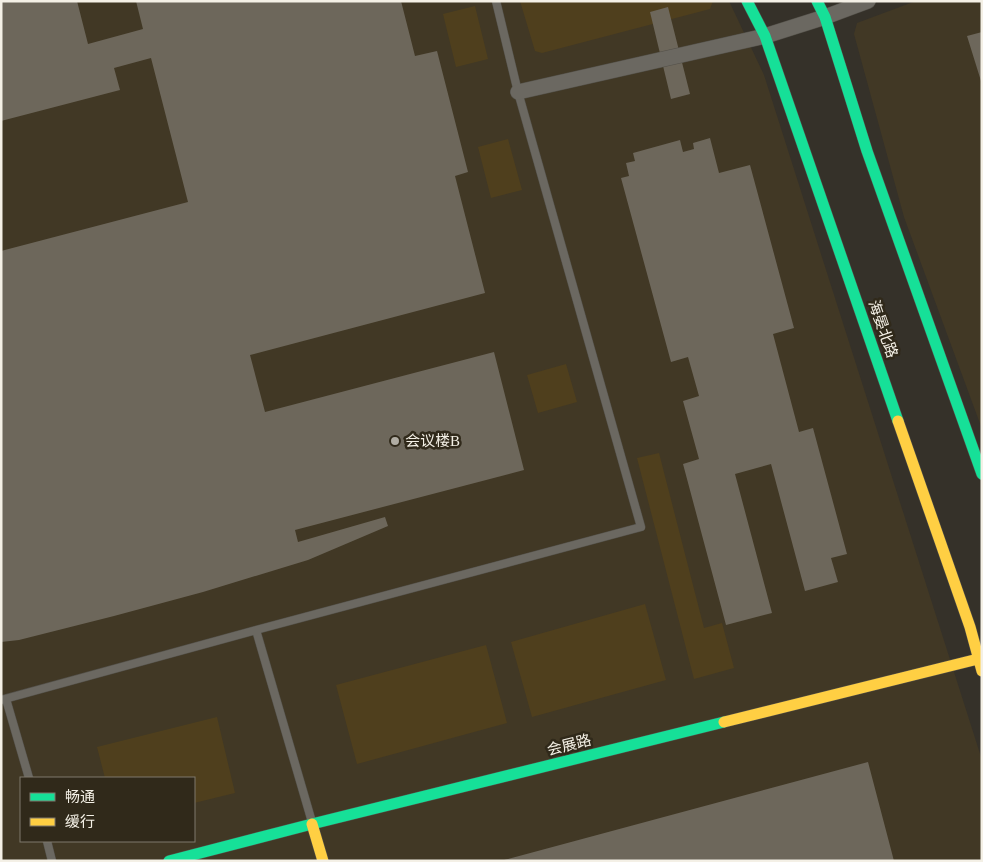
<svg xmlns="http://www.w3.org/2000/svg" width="983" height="862" viewBox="0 0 983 862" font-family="'Times New Roman','Noto Sans SC',serif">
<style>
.built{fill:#413825;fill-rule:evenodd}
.green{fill:#4f3f1d}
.building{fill:#6d675b}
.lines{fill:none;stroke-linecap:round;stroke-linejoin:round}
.lane-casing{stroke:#535049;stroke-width:9}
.street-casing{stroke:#535049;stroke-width:16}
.fast-casing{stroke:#535049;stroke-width:12}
.slow-casing{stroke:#535049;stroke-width:12}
.lane{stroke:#6b6861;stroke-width:8}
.street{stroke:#6b6861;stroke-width:15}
.fast{stroke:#16e098;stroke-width:11}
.slow{stroke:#ffcf43;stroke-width:11}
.poi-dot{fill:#b1ada4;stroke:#30291a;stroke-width:2}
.labels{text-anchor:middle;stroke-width:5;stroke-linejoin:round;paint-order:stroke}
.street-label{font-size:15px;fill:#f4f0e6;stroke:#30291a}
.poi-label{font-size:15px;fill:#f4f0e6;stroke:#30291a;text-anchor:start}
</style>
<rect width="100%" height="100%" fill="#353129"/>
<!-- built -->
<path class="built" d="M1 1H729L764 75 982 760V861H1ZM21 778H194V841H21Z
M916 1H982V429L904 217 854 34 857 23Z"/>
<!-- green -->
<path class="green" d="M520 1H713L710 9 542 53 535 51Z
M475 6 488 59 456 67 443 14Z
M508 139 522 190 491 198 478 147Z
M566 364 577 402 538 413 527 375Z
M659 453 704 628 722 623 734 668 694 679 637 458Z
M645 604 666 680 532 717 511 642Z
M486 645 507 723 357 764 336 685Z
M217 717 235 793 194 803V778H105L97 747Z"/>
<!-- building -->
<path class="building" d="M1 1H77L88 44 143 29 136 1H401L415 56 437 51 468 172 455 176 485 293 250 355 265 412 494 352 524 470 295 530 298 542 385 517 388 526 308 560 203 592 114 616 19 640 1 642V251L188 202 151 58 114 68 120 90 1 121Z
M668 7 690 94 671 99 650 12Z
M982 32V81H981L967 36Z
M710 138 719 173 750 165 794 328 773 334 799 432 813 428 847 554 831 558 838 582 805 591 771 464 735 474 772 613 726 625 683 464 699 459 683 401 699 396 688 357 671 362 621 178 629 176 626 163 635 161 633 153 680 140 683 152 694 149 693 143Z
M868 762 894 861H504V860Z"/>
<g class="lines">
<!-- lane casing -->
<g class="lane-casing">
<path id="lane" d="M256 630 312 822
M6 699 29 778
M1 700 256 630 641 527 518 92 496 1
M47 841 52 861"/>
</g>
<!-- street casing -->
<g class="street-casing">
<path id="street" d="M518 92 765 36 825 17 868 1"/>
</g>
<!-- fast casing -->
<g class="fast-casing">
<path id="fast" d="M747 1 765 36 898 421
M817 1 825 17 867 151 982 474
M169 861 312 824 724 722"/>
</g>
<!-- slow casing -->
<g class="slow-casing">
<path id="slow" d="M898 421 970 627 982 671
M724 722 978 659
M312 824 323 861"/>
</g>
<!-- lane -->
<use href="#lane" class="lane"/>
<!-- street -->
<use href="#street" class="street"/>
<!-- fast -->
<use href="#fast" class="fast"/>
<!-- slow -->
<use href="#slow" class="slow"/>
</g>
<!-- markers -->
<circle class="poi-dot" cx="395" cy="441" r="5"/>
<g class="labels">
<!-- street labels -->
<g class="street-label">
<text transform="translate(883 329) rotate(71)" y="5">海晏北路</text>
<text transform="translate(569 745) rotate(-14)" y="5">会展路</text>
</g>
<!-- poi labels -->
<g class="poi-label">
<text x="405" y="446">会议楼B</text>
</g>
</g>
<!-- border -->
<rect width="983" height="862" fill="none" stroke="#f4f0e6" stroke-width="5"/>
<!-- legend -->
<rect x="20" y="777" width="175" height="65" fill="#30291a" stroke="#7e796c"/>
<rect x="30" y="793" width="25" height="8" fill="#16e098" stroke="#7e796c"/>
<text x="65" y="802" font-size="15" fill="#f4f0e6">畅通</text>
<rect x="30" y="818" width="25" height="8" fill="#ffcf43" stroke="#7e796c"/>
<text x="65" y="827" font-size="15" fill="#f4f0e6">缓行</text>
</svg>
